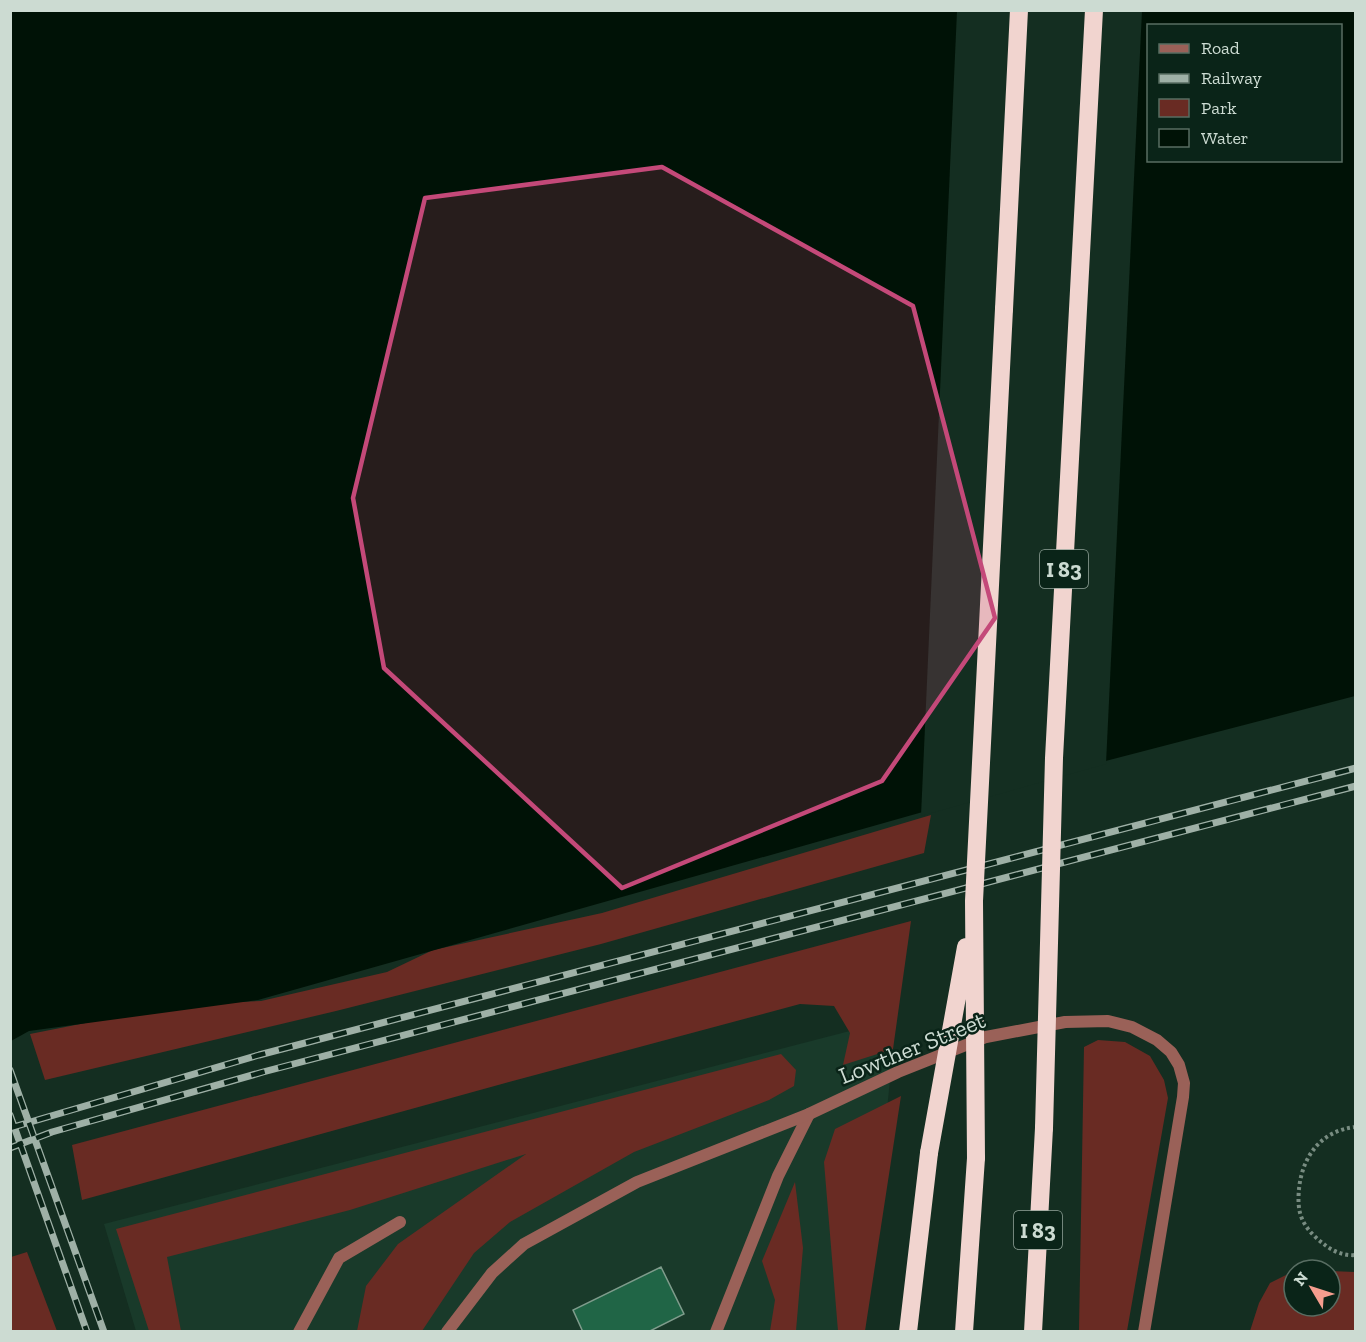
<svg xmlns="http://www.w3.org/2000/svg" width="1366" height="1342" viewBox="0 0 1366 1342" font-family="'Zilla Slab',serif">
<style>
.built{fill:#193a2a}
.green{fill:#692b23}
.water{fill:#001206;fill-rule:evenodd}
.pier{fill:#142e21}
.building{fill:#206546;stroke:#7f9c8c;stroke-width:1.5}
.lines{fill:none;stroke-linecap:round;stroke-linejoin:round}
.path{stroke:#788c81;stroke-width:4;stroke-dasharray:3 3;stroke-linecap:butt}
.lane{stroke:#9a6158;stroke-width:12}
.street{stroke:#9a6158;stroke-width:12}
.highway{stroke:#f1d4cf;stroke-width:18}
.rail-casing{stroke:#9eb0a6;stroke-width:7}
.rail{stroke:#0a2418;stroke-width:4.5;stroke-dasharray:14;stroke-linecap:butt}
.highway-bridge{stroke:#f1d4cf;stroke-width:18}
.marked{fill:#c44979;fill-opacity:0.2;stroke:#c44979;stroke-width:4.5;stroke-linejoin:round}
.labels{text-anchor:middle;stroke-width:5;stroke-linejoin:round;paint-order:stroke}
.shield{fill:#0a2418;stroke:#92a49a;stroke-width:1.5}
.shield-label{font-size:22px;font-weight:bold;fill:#ccdbd2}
.street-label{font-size:24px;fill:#ccdbd2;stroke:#0a2418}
</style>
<rect width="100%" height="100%" fill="#142e21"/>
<!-- built -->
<path class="built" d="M896 1019 865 1331H136L104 1224Z"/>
<!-- green -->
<path class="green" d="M931 815 924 853 601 944 336 1011 45 1080 30 1034 176 1005 261 1001 387 972 433 950 602 913Z
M911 921 893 1049 843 1065 850 1033 834 1006 800 1004 509 1082 82 1200 72 1145Z
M1098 1040 1125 1042 1150 1056 1164 1080 1168 1098 1127 1331H1079L1084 1047Z
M781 1054 796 1070 794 1086 769 1100 634 1152 510 1222 474 1253 422 1331H357L366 1286 398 1244 526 1154 350 1210 167 1257 181 1331H149L116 1229Z
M901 1096 865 1331H838L824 1162 835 1129Z
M795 1182 803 1248 796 1331H770L775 1300 762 1261Z
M27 1252 57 1331H11V1257Z
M1294 1271V1306H1330V1271L1355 1272V1331H1250L1259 1303 1270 1283Z"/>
<!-- water -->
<path class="water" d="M11 11H1355V696L1071 770 258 1000 29 1031 11 1041ZM1148 26H1340V160H1148Z"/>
<!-- pier -->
<path class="pier" d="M957 11H1142L1106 764 921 816Z"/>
<!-- building -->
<path class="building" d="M661 1267 684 1314 648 1332H583L573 1310Z"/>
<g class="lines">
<!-- path -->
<path class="path" d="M1356 1127C1321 1130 1302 1157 1299 1189 1298 1200 1298 1211 1303 1221 1308 1231 1317 1239 1325 1245 1334 1252 1345 1256 1356 1255"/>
<!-- lane -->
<path class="lane" d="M299 1332 339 1258 400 1222
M716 1332 778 1176 809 1114"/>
<!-- street -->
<path class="street" d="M447 1332 492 1273 524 1244 637 1182 809 1114 898 1072 986 1037 1065 1022 1108 1021 1132 1027 1157 1040 1171 1052 1179 1065 1184 1083 1183 1097 1144 1332"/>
<!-- highway -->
<path class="highway" d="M1004 309 1019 10
M908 1332 929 1153
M964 1332 976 1158
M1033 1332 1044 1128"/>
<!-- rail casing -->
<g class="rail-casing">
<path id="rail" d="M10 1070 104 1332
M10 1115 87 1332
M10 1128 259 1055 1356 768
M10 1148 52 1132 263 1072 1356 786"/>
</g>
<!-- rail -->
<use href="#rail" class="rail"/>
<!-- highway-bridge -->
<path class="highway-bridge" d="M1044 1128 1054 758 1094 10
M929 1153 966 947
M976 1158 974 901 1004 309"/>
</g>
<!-- marked area -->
<path class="marked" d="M662 167 913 306 995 618 882 781 622 888 384 668 353 498 425 198Z"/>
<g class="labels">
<!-- shield labels -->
<g class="shield">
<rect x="1040" y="550" width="48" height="38" rx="4.5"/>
<rect x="1014" y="1211" width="48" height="38" rx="4.5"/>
</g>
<g class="shield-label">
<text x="1064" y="577">I 83</text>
<text x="1038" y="1238">I 83</text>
</g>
<!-- street labels -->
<g class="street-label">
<text transform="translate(912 1048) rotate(-22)" y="8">Lowther Street</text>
</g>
</g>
<!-- border -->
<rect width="1366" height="1342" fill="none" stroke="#ccdbd2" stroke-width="24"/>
<!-- legend -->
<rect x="1147" y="24" width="195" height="138" fill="#0a2418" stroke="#586d62" stroke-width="1.5"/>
<rect x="1159" y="44" width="30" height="9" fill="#9a6158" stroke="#586d62" stroke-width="1.5"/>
<text x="1201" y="54" font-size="18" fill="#ccdbd2">Road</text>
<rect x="1159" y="74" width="30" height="9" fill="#9eb0a6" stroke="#586d62" stroke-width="1.5"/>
<text x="1201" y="84" font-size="18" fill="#ccdbd2">Railway</text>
<rect x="1159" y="99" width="30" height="18" fill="#692b23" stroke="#586d62" stroke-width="1.5"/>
<text x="1201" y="114" font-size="18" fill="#ccdbd2">Park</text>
<rect x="1159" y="129" width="30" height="18" fill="#001206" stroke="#586d62" stroke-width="1.5"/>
<text x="1201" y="144" font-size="18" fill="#ccdbd2">Water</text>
<!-- north arrow -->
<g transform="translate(1312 1288) rotate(309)"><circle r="28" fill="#0a2418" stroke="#586d62" stroke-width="1.5"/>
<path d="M0-4.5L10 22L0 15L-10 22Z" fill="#f59d8e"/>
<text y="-9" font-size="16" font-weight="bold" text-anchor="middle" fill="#ccdbd2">N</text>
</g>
</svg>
